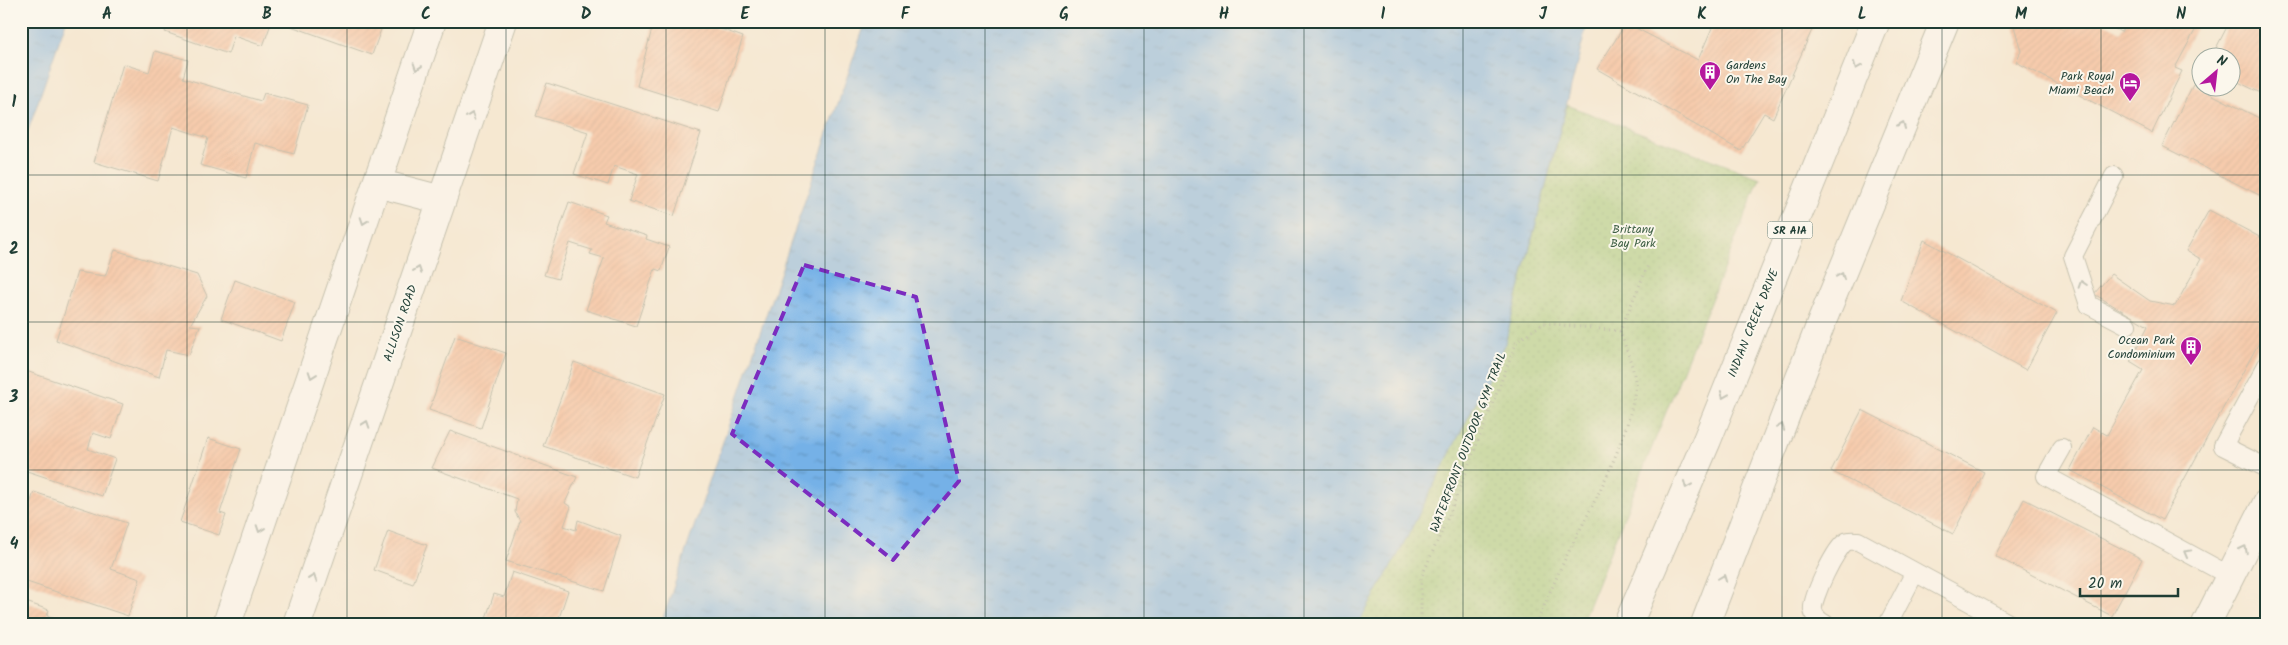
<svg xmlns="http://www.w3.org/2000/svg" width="2288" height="645" viewBox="0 0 2288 645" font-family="Kalam,sans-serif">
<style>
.park{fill:url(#park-dots);stroke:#5e8456}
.water{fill:url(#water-ripples);stroke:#4a778e}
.building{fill:url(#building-hatch)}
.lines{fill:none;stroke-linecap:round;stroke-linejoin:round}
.service-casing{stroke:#8a9282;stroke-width:20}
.minor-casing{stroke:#8a9282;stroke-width:30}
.primary-casing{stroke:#8a9282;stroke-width:30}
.path{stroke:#8a9282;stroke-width:3;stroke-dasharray:1 4;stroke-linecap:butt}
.service{stroke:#fff;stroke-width:18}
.minor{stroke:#fff;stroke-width:28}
.primary{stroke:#fff;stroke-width:28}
.oneway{stroke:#8f9e9a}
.marked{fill:none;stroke:#7b2cbf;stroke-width:4;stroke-dasharray:10 6;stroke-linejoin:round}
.grid{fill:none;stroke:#1f3d34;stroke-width:1;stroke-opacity:0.55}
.labels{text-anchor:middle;stroke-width:4;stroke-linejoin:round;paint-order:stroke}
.shield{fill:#fbf7ec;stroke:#61756b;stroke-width:1}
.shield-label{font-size:11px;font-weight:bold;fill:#1f3d34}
.poi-label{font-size:12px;fill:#1f3d34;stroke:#fbf7ec;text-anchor:end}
.park-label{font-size:12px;fill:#3f6045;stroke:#fbf7ec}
.street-label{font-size:12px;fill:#1f3d34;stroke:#fbf7ec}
.neatline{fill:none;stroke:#1f3d34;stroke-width:2}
.grid-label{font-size:16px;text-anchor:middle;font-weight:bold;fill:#1f3d34}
</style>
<defs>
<pattern id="park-dots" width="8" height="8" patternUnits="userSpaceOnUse" patternTransform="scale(1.25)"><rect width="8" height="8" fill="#9eca77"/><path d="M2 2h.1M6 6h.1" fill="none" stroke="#80a562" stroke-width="1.8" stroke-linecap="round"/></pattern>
<pattern id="water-ripples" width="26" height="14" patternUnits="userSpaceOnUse" patternTransform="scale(1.25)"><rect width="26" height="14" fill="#75b1e7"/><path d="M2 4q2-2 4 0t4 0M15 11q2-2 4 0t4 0" fill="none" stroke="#5f91bc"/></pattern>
<pattern id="building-hatch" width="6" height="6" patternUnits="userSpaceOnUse" patternTransform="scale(1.25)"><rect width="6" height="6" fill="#f7a97f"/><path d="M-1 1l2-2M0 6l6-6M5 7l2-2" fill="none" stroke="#c78b69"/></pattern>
</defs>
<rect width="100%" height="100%" fill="#fbf7ec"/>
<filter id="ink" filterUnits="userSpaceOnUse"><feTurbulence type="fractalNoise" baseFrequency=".02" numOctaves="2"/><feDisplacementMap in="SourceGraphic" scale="10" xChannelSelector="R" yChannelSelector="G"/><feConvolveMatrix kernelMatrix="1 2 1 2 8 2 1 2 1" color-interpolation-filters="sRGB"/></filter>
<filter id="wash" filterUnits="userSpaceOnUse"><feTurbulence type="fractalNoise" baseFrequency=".0096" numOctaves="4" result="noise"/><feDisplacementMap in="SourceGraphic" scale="20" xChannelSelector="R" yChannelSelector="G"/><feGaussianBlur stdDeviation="1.12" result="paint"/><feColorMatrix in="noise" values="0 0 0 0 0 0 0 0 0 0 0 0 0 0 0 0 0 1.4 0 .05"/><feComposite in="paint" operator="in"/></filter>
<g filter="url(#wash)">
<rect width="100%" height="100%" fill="#f5e8d1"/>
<!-- park -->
<path class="park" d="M1567 105 1760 178 1581 624H1358L1400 551 1504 347Z"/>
<!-- water -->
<path class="water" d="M21 21H66L21 151Z
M866 21H1588L1504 347 1400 551 1358 624H661Z"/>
<g id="blocks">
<!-- building -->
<path class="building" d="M169 21H272L263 46 234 36 228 54 165 32Z
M277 21H384L372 55Z
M654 21H699L743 37 719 112 637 86Z
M1715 21H1816L1773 118 1764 113 1741 151 1597 69 1626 23 1698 60Z
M2017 21H2100L2121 32 2127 21H2200L2175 68 2182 71 2152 133 2016 62 2021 51 2014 26Z
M2230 21H2259L2267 25V96L2230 78V58H2211Z
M155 51 188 60 183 78 261 101 264 93 308 105 294 154 255 143 246 178 200 165 208 138 173 127 158 181 94 162 123 64 149 72Z
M547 83 701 133 674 216 629 201 638 174 614 166 608 185 574 174 588 132 536 116Z
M2193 85 2267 122V199L2162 146Z
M569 202 607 215 604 222 647 236 646 239 669 247 661 271 655 269 636 326 586 310 604 258 590 254 592 250 570 243 558 279 544 275Z
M2209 210 2267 241V328L2162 520 2070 470 2093 427 2107 435 2143 370 2130 362 2148 326 2094 294 2111 274 2150 301 2175 306 2201 259 2186 251Z
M1924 240 2057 313 2026 370 1901 301Z
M115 250 197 275 207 296 190 325 200 326 189 355 166 350 159 377 56 340 77 272 105 276Z
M235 280 295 302 281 341 221 319Z
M455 336 506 353 481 428 429 410Z
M574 362 665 394 635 477 543 446Z
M23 370 123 404 111 439 93 433 88 449 115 459 102 496 21 469Z
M1862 410 1984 472 1953 534 1831 471Z
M450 431 577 477 565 503 571 507 564 526 576 530 578 520 621 536 604 591 506 561 520 521 515 512 517 499 432 468Z
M208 438 241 449 220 513 226 515 219 535 180 522Z
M34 492 127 523 111 569 140 579 128 616 21 580V530Z
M2024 499 2142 559 2112 616 1995 556Z
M388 531 427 545 413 584 374 570Z
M512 572 568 591 559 618 573 622 572 624H484L494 594 504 597Z
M23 601 49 610 47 616 69 624H21Z"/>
</g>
</g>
<g filter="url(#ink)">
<use href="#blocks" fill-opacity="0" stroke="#8a9282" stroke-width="1"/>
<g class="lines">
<!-- service casing -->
<g class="service-casing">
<path id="service" d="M2114 176 2073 256 2089 305 2127 325
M2267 365 2223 446 2267 468
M2062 448 2046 476 2230 576
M1825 624C1819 621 1814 616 1813 610 1811 599 1836 547 1846 542 1849 540 1854 541 1858 541L2010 624
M1888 624 1915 572"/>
</g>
<!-- minor casing -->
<g class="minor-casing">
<path id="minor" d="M377 183 442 200
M227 624 432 21
M297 624 503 21"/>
</g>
<!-- primary casing -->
<g class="primary-casing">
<path id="primary" d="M1628 624 1707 440 1876 21
M1705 624 1822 321 1945 21
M2206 624 2267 503"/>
</g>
<!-- path -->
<path class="path" d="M1423 624 1421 619V578L1449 515 1517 341 1544 323 1620 331 1648 265
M1536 624C1547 600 1557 575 1569 551 1593 504 1628 442 1635 389 1637 373 1625 347 1620 331"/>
<!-- service -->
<use href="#service" class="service"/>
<!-- minor -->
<use href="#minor" class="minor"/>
<!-- primary -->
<use href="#primary" class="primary"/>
</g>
<!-- one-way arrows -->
<defs><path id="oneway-chevron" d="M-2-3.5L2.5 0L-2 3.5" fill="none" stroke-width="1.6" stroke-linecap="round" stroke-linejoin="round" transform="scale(1.25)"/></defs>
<g class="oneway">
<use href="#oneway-chevron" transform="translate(1857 66) rotate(113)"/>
<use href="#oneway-chevron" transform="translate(417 67) rotate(109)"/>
<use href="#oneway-chevron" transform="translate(471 116) rotate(-71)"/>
<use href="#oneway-chevron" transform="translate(1902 125) rotate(-67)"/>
<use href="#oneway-chevron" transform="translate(364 221) rotate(109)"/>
<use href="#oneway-chevron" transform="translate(418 270) rotate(-71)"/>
<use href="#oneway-chevron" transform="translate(1841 276) rotate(-68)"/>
<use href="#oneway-chevron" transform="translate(2082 284) rotate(-108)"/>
<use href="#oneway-chevron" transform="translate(312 375) rotate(109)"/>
<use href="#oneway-chevron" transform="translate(1724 395) rotate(112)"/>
<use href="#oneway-chevron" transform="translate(366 424) rotate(-71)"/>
<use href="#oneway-chevron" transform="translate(1781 427) rotate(-69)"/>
<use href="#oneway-chevron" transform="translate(1687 485) rotate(113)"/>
<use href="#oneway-chevron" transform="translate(260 529) rotate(109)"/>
<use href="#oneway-chevron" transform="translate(2244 549) rotate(-63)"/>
<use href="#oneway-chevron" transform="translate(2187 553) rotate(-151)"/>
<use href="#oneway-chevron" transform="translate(313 578) rotate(-71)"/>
<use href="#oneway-chevron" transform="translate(1723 578) rotate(-69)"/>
</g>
</g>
<!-- marked area -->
<path d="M0 0H2288V645H0ZM804 265 916 297 959 481 893 560 732 434Z" fill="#f5e8d1" fill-opacity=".55" fill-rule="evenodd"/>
<path class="marked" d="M804 265 916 297 959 481 893 560 732 434Z"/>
<!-- grid -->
<path class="grid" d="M187 21V624M347 21V624M506 21V624M666 21V624M825 21V624M985 21V624M1144 21V624M1304 21V624M1463 21V624M1622 21V624M1782 21V624M1942 21V624M2101 21V624M21 175H2267M21 322H2267M21 470H2267"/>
<!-- icons -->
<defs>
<g id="building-pin" transform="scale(1.125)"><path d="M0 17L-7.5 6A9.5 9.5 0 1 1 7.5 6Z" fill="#b5179e" stroke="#fbf7ec"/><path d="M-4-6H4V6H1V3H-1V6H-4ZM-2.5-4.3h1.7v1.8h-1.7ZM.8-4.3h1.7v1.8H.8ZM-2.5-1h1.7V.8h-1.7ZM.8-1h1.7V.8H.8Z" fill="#fff"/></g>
<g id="hotel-pin" transform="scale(1.125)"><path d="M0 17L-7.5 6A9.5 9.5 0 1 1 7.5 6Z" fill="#b5179e" stroke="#fbf7ec"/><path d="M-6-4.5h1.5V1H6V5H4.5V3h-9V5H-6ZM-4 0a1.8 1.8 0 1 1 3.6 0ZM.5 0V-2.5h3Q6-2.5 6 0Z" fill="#fff"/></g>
</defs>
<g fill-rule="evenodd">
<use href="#building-pin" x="1710" y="72"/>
<use href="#hotel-pin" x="2130" y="83"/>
<use href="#building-pin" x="2191" y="347"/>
</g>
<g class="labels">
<!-- shield labels -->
<rect class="shield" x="1767.5" y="221.5" width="45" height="17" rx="4"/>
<g class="shield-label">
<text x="1790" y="234">SR A1A</text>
</g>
<!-- poi labels -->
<g class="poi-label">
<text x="1726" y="69" text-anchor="start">Gardens<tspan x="1726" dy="14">On The Bay</tspan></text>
<text x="2114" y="80">Park Royal<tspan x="2114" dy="14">Miami Beach</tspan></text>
<text x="2175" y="344">Ocean Park<tspan x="2175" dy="14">Condominium</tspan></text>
</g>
<!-- park labels -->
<g class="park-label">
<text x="1633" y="233">Brittany<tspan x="1633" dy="14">Bay Park</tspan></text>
</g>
<!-- street labels -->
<g class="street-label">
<text transform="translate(400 323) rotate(-71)" y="4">ALLISON ROAD</text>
<text transform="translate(1753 323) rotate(-68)" y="4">INDIAN CREEK DRIVE</text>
<text transform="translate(1468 442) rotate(-69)" y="4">WATERFRONT OUTDOOR GYM TRAIL</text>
</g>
</g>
<!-- margin -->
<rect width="2288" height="645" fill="none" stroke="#fbf7ec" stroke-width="55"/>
<!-- north arrow -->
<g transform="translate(2216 72) rotate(28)"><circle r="24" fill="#fbf7ec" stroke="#a3ada2"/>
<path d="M0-4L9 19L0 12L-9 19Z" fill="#b5179e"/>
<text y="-8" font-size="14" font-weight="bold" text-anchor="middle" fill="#1f3d34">N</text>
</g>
<!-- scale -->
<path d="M2080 588v8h98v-8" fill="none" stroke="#1f3d34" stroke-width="2.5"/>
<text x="2088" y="588" font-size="15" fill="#1f3d34" stroke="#fbf7ec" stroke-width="4" paint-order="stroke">20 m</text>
<rect x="28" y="28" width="2232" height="590" class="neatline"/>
<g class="grid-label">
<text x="107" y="19">A</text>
<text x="267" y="19">B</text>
<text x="426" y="19">C</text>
<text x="586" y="19">D</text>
<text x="745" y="19">E</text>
<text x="905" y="19">F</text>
<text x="1064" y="19">G</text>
<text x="1224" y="19">H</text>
<text x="1383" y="19">I</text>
<text x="1543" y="19">J</text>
<text x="1702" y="19">K</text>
<text x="1862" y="19">L</text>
<text x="2021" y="19">M</text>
<text x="2181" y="19">N</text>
<text x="14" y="107">1</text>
<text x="14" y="254">2</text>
<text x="14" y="402">3</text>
<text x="14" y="549">4</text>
</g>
</svg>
